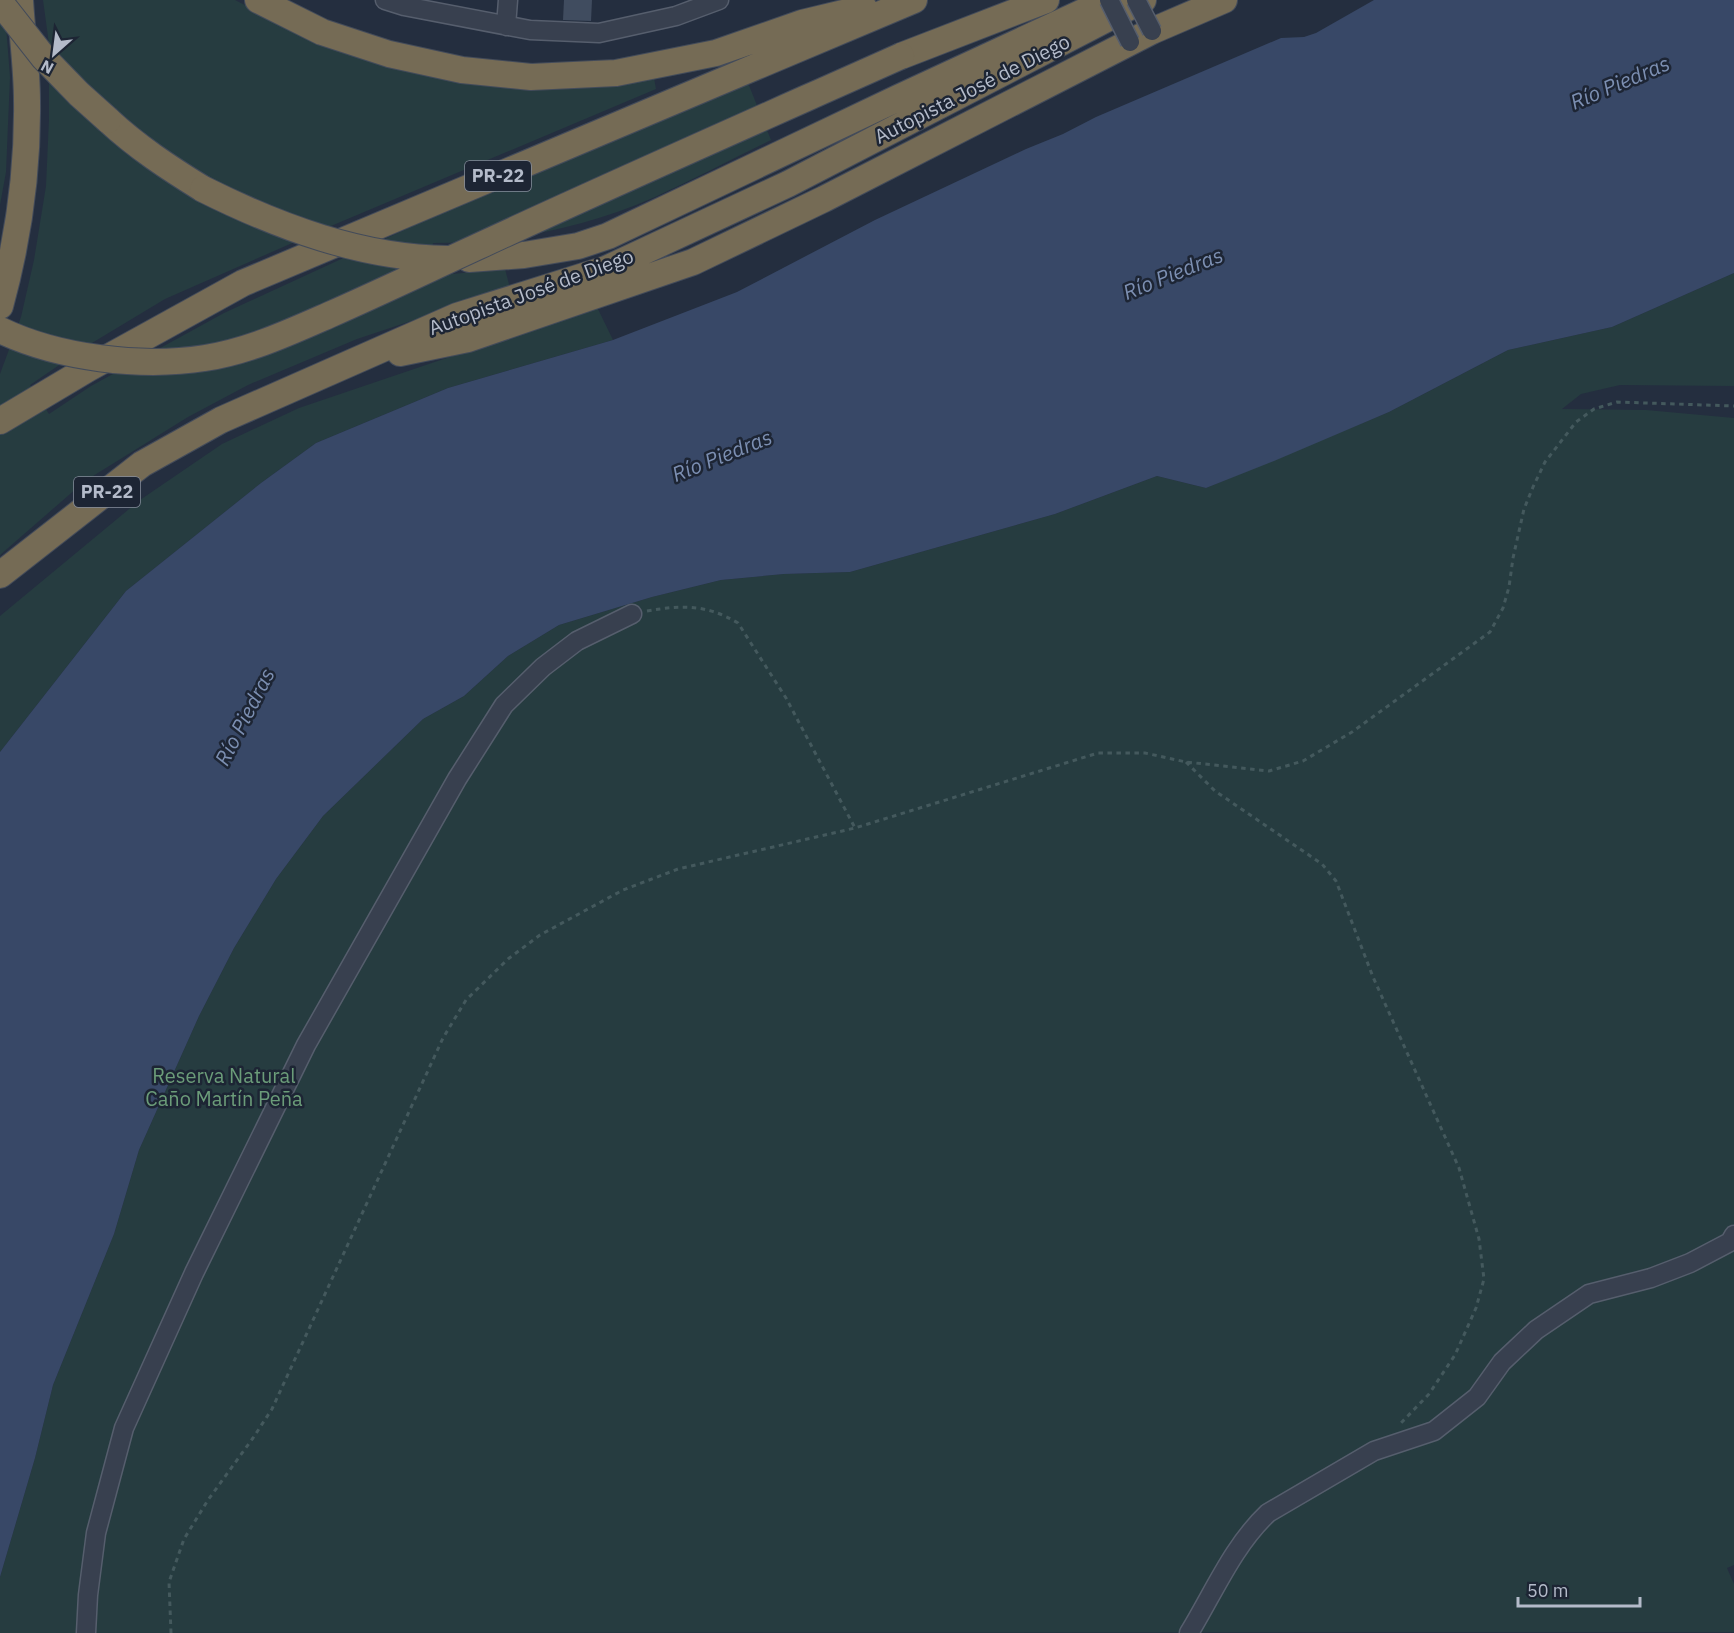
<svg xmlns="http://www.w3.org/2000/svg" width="1734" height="1633" viewBox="0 0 1734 1633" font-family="'IBM Plex Sans',sans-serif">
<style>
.green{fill:#263c40}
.water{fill:#384867}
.building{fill:#404c5f}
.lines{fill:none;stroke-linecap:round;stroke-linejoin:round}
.minor-casing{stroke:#565e6d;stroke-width:21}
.highway-casing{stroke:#434b5a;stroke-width:28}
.path{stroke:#44595d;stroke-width:3;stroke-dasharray:4.5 4.5;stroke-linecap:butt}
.minor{stroke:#38404f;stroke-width:18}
.highway{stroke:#756b55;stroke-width:26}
.minor-bridge-casing{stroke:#565e6d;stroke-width:21;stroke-linecap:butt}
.highway-bridge-casing{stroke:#434b5a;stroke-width:28;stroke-linecap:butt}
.minor-bridge{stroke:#38404f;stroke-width:18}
.highway-bridge{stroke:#756b55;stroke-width:26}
.labels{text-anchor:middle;stroke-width:5;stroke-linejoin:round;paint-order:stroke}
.shield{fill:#1d2534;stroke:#878e9d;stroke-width:1.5}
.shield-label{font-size:18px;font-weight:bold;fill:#b4bbca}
.street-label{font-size:20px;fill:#b4bbca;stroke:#1d2534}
.park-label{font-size:20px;fill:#6b9c79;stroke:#1d2534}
.water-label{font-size:21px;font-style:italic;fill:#7c8fb2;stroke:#1d2534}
</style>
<rect width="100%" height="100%" fill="#242e3f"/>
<!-- green -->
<path class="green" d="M0 0H4L10 77 6 172 0 205Z
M43 0H235L307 37 512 86 573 88 654 78 656 89 331 226 165 299 87 346 30 385 49 414 91 386 224 313 478 196 748 83 771 140C732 159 694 179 655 197 585 228 509 243 433 243L431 276 505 269 510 288 357 339 248 385 188 417 85 481 0 555V374L21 317 34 260 46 186 49 119V44Z
M1734 273V386L1620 385 1581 394 1562 409 1646 410 1734 418V1565L1727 1568 1734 1584V1632L0 1633V1577L35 1458 53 1385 114 1234 139 1150 199 1016 234 948 276 879 323 816 423 719 464 696 508 656 559 625 652 597 721 580 784 574 850 572 1055 514 1157 476 1206 488 1389 412 1508 350 1612 327Z
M597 307 613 340 448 388 316 443 261 483 126 591 0 752V616L140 500 222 444 299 408Z"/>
<!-- water -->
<path class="water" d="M1374 0H1734V273L1612 327 1508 350 1389 412 1274 461 1206 488 1157 476 1055 514 850 572 784 574 721 580 652 597 559 625 508 656 464 696 423 719 323 816 276 879 234 948 199 1016 139 1150 114 1234 53 1385 35 1458 0 1577V752L126 591 261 483 316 443 448 388 613 340 737 292 875 220 1026 149 1063 134 1096 117 1281 38 1304 37 1316 33Z"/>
<!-- building -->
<path class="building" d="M564 0H592L591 21 563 20Z"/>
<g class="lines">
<!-- minor casing -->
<g class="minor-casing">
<path id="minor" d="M385 0 404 6 530 30 599 33 676 16 719 0
M506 26 508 0
M86 1633 88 1595 96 1533 124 1428 194 1273 306 1045 457 779 504 705 543 667 577 641 632 614
M1189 1633C1214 1592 1233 1546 1268 1513L1374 1451 1434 1431 1477 1397 1502 1362 1536 1330 1589 1294 1651 1278 1690 1263 1730 1242 1734 1235"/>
</g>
<!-- highway casing -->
<g class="highway-casing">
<path id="highway" d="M258 0 322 32 389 54 462 70 531 77 616 73 716 53 802 23 864 8
M901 56 1046 0
M108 120C137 147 169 168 203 189
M469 259 524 255 578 246 608 236 898 98 1083 12 1102 5
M0 306C19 237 28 173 27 101 27 68 22 34 20 0
M400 353 468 339 693 262 824 199 1152 31 1224 0
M0 421 89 368 243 283 914 0
M0 575 142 464 221 420 457 316 606 269 788 184 1143 0"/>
</g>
<!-- path -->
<path class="path" d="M647 611C682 605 706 604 738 623L786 698 855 828
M1186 762 1215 791 1322 864 1336 881 1373 977 1459 1168 1479 1239 1484 1279 1476 1308 1455 1355 1429 1394 1401 1423
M171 1633 169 1582 184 1539 208 1500 253 1438 272 1409 443 1038 466 1000 508 959 540 935 623 890 678 869 855 828 1098 753H1145L1186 762 1269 771 1303 761 1352 732 1490 632 1503 608 1509 587 1513 558 1524 509 1533 487 1545 462 1576 422 1594 409 1617 402 1734 406"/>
<!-- minor -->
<use href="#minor" class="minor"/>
<!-- highway -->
<use href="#highway" class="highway"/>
<!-- minor-bridge casing -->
<g class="minor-bridge-casing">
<path id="minor-bridge" d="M1109 0 1130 42
M1136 0 1152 31"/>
</g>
<!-- highway-bridge casing -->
<g class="highway-bridge-casing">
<path id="highway-bridge" d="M0 2 44 58 79 94 108 120
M203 189C279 227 362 258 448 259
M0 330C58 358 141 368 205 358 249 351 288 333 329 315 379 293 429 269 479 246 619 181 760 119 901 56"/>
</g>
<!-- minor-bridge -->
<use href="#minor-bridge" class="minor-bridge"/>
<!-- highway-bridge -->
<use href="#highway-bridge" class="highway-bridge"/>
</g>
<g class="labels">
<!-- shield labels -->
<g class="shield">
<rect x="465" y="161" width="66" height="30" rx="4.5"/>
<rect x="74" y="477" width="66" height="30" rx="4.5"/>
</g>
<g class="shield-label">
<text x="498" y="182">PR-22</text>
<text x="107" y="498">PR-22</text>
</g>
<!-- street labels -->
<g class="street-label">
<text transform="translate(972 89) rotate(-27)" y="7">Autopista José de Diego</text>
<text transform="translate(531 292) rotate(-20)" y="7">Autopista José de Diego</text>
</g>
<!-- park labels -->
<g class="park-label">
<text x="224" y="1083">Reserva Natural<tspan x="224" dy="23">Caño Martín Peña</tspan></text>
</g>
<!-- water labels -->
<g class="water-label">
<text transform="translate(1620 83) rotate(-23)" y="7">Río Piedras</text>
<text transform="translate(1173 274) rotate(-22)" y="7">Río Piedras</text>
<text transform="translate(722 456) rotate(-22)" y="7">Río Piedras</text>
<text transform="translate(245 717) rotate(-63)" y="7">Río Piedras</text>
</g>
</g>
<!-- north arrow -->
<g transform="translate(54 54) rotate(208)" stroke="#1d2534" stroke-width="4.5" paint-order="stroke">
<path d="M0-4.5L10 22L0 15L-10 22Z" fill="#b4bbca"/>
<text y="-9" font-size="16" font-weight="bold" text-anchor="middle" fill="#b4bbca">N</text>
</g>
<!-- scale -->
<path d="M1518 1597v9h122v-9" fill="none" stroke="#b4bbca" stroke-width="3"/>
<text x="1527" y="1597" font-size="18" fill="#b4bbca" stroke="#1d2534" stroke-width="4.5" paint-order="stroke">50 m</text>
</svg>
